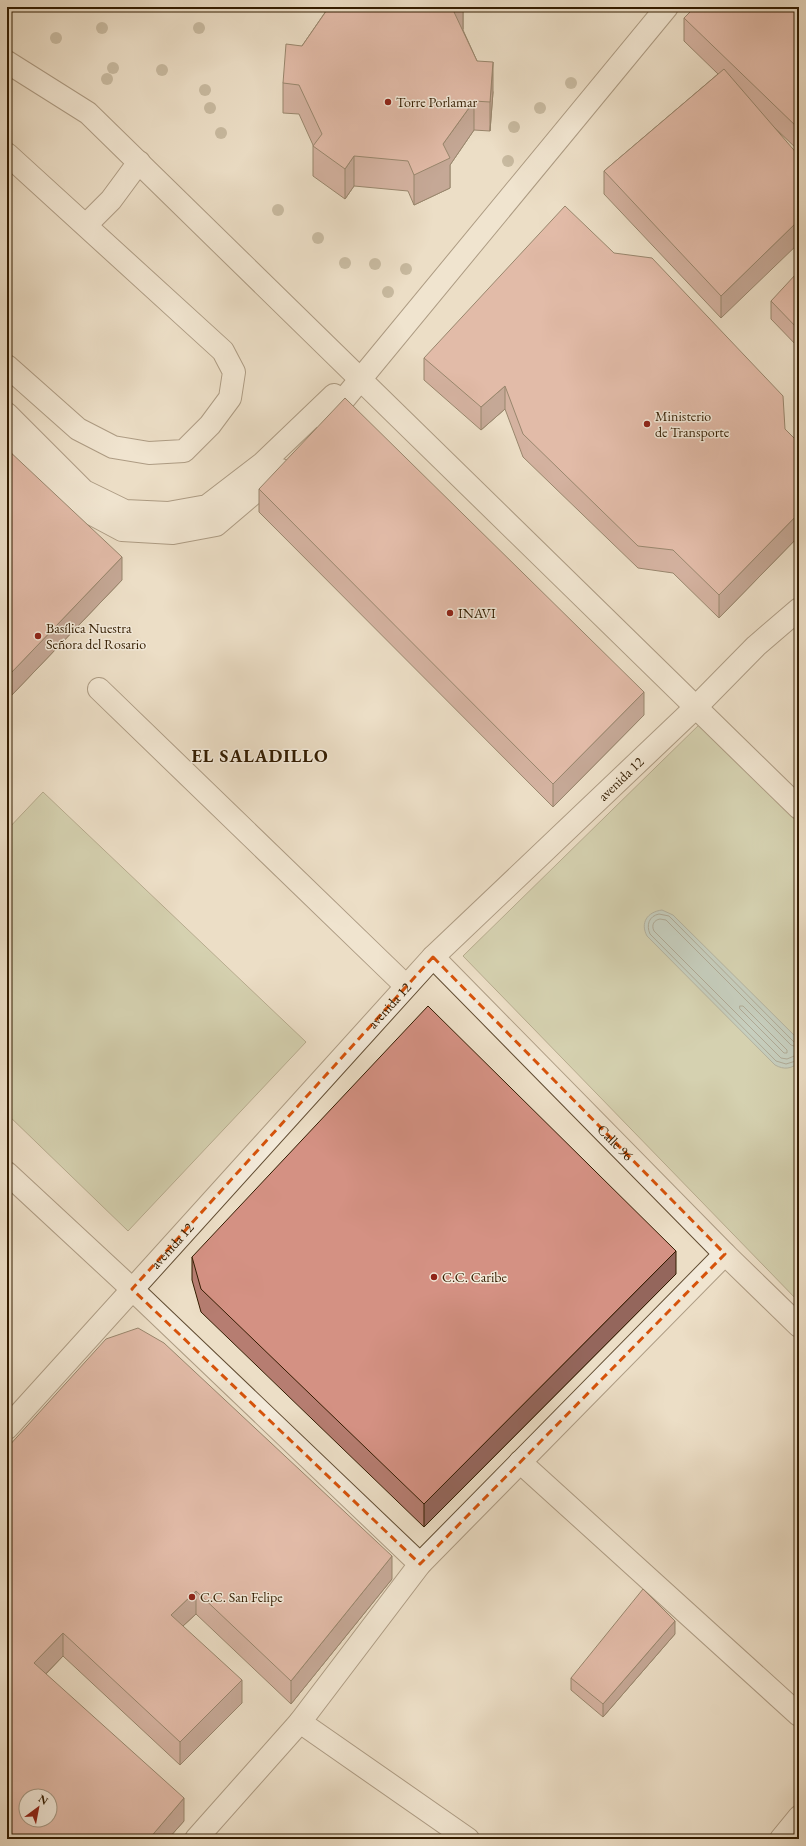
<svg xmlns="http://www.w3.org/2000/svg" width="806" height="1846" viewBox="0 0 806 1846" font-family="'EB Garamond',serif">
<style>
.green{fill:#b8c195;stroke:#766e4a}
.water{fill:#99bcb6;stroke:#707c6d}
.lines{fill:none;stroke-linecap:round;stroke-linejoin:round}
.shore{stroke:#666c5b;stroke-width:1}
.minor-casing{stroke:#614c32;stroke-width:24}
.minor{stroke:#f3eada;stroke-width:22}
.tree{fill:#9c8f72}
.wall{fill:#b67d71;stroke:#331c00}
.shaded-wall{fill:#94665c;stroke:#331c00}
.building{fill:#d49183;stroke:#331c00;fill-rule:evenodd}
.marked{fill:none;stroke:#d6530b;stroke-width:3;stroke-dasharray:8 5;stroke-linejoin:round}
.poi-dot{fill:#8f2418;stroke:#f3eada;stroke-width:1.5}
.labels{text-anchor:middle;stroke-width:3;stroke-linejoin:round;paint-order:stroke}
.poi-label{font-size:14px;fill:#331c00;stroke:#f3eada;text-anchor:start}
.street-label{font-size:14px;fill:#331c00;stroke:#f3eada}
.district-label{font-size:18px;font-weight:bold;letter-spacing:1px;fill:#331c00;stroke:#f3eada}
</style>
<rect width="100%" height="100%" fill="#ecdec6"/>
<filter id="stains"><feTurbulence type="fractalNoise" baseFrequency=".005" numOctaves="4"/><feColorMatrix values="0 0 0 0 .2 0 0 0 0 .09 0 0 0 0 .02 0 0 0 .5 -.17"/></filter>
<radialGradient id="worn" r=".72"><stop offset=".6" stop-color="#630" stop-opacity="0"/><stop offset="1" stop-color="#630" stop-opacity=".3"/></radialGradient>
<!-- green -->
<path class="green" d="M704 720 799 816V1302L463 956Z
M43 792 306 1042 128 1231 7 1114V830Z"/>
<!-- water -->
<path class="water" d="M662 910 673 915 798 1039 799 1062C792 1069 784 1070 775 1065L647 936C640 923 647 912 662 910Z"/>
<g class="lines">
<!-- shore -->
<path class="shore" d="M740 1006H743L787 1050V1053H784L740 1009Z
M799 1043 794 1042 669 916 659 914C649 916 646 925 650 934L776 1061 786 1064 799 1060
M799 1048 791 1045 666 920 660 919C654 920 651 925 654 931L781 1058 787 1059 799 1054"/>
<!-- minor casing -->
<g class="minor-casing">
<g id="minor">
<path d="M7 62 88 113 799 808"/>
<path d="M7 154 223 351 234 372 230 398 210 425 184 451 149 453 113 447 78 429 7 366"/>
<path d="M86 225 111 200 139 162"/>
<path d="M7 414 84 491 125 511 168 513 207 506 263 463 334 395"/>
<path d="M326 421 667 7"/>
<path d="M7 441 77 506 122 530 173 533 216 525 281 470"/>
<path d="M99 689 406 986"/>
<path id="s1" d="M433 957 725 1254 799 1326"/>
<path d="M7 1173 132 1289 420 1564"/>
<path id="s2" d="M7 1428 433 957 696 707 756 646 799 609"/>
<path d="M520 1462 799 1715"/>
<path d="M300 1722 468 1839"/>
<path d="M196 1839 300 1722 420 1564 725 1254"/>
<path d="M781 1839 799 1817"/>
</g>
</g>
<!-- minor -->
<use href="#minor" class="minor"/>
</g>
<!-- trees -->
<g class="tree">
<circle cx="102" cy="28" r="6"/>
<circle cx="199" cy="28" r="6"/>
<circle cx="56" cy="38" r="6"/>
<circle cx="113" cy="68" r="6"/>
<circle cx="162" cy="70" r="6"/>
<circle cx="107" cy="79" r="6"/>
<circle cx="571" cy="83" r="6"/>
<circle cx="205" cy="90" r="6"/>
<circle cx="210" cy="108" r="6"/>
<circle cx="540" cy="108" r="6"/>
<circle cx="514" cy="127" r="6"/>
<circle cx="221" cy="133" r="6"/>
<circle cx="508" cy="161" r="6"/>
<circle cx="278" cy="210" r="6"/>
<circle cx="318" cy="238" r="6"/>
<circle cx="345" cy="263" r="6"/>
<circle cx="375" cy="264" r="6"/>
<circle cx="406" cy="269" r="6"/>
<circle cx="388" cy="292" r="6"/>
</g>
<!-- wall -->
<path class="wall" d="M326 7H463V30L477 61 493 92 490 131 474 130 450 165V188L414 205 408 191 354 186 345 199 313 176V145L299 114 283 113V83L302 46 326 11Z
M799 7V151L775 128 721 318 604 194V171L718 74 684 41V18Z
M799 277V348L771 319V301Z
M424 358 785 429 799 443V536L719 618 673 573 638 568 523 457 505 409 481 430 424 380Z
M7 449 122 580 11 696 7 692Z
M259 489 644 715 553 807 259 512Z
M192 1257 676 1274 424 1527 201 1312 192 1280Z
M7 1448 392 1579 291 1704 196 1614 183 1626 242 1703 180 1765 63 1656 46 1674 184 1821 168 1839H7Z
M675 1634 603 1717 571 1690V1678Z"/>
<!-- shaded-wall -->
<path class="shaded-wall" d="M137 7H146L137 11Z
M458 7H463V29L454 42V12Z
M493 62V92L490 131V102Z
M474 101V130L450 165V188L414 205V175L443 144Z
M354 156V186L345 199V169Z
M799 220V243L721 318V296Z
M505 386V409L481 430V407Z
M799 513V536L719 618V595Z
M122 557V580L11 696V673Z
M644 692V715L553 807V784Z
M676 1251V1274L424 1527V1504Z
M392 1556V1579L291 1704V1681Z
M196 1591V1614L171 1637V1615Z
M675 1621V1634L603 1717V1704Z
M63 1633V1656L34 1686V1663Z
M242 1680V1703L180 1765V1742Z
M184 1798V1821L168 1839H149Z"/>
<!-- building -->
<path class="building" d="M329 7H458L454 12 477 61 493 62 490 102 474 101 443 144 450 158 414 175 408 161 354 156 345 169 313 146 322 134 299 85 283 83 286 44 302 46Z
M695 7H799V129L684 18Z
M724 69 799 156V220L721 296 604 171Z
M565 206 614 253 652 258 783 396 785 429 799 443V513L719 595 673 550 638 546 523 434 505 386 481 407 424 358Z
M796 274 799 277V330L771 301Z
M345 398 644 692 553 784 259 489Z
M7 449 122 557 11 673 7 669Z
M428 1006 676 1251 424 1504 201 1289 192 1257Z
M138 1328 164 1343 392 1556 291 1681 196 1591 171 1615 242 1680 180 1742 63 1633 34 1663 184 1798 149 1839H7V1448L106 1339ZM26 1796H50V1820H26Z
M643 1589 675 1621 603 1704 571 1678Z"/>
<!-- marked area -->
<path d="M0 0H806V1846H0ZM433 957 725 1254 420 1564 132 1289Z" fill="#ecdec6" fill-opacity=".55" fill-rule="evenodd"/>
<path class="marked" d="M433 957 725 1254 420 1564 132 1289Z"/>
<!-- markers -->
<g class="poi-dot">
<circle cx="388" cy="102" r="4"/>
<circle cx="647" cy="424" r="4"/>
<circle cx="450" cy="613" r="4"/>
<circle cx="38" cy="636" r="4"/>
<circle cx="434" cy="1277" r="4"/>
<circle cx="192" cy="1597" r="4"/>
</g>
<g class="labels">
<!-- poi labels -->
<g class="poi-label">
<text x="396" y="107">Torre Porlamar</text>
<text x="655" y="421">Ministerio<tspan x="655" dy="16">de Transporte</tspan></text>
<text x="458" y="618">INAVI</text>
<text x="46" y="633">Basílica Nuestra<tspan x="46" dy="16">Señora del Rosario</tspan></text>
<text x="442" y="1282">C.C. Caribe</text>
<text x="200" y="1602">C.C. San Felipe</text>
</g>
<!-- street labels -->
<g class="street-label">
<text dy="5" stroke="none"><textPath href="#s2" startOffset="894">avenida 12</textPath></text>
<text dy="5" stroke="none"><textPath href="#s2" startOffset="570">avenida 12</textPath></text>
<text dy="5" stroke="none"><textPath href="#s1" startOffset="260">Calle 96</textPath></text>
<text dy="5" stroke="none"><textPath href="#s2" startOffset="246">avenida 12</textPath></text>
</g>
<!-- district labels -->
<g class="district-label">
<text x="260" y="762">EL SALADILLO</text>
</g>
</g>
<!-- margin -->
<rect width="806" height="1846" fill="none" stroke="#ecdec6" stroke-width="24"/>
<rect x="8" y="8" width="790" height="1830" fill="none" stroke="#331c00" stroke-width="2"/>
<rect x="12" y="12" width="782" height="1822" fill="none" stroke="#331c00"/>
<!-- north arrow -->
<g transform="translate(38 1808) rotate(32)"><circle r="19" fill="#f3eada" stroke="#a69883"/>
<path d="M0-3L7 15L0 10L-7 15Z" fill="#8f2418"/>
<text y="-6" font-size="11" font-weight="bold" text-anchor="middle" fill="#331c00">N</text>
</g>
<rect width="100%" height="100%" filter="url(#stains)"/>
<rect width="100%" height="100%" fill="url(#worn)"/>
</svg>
